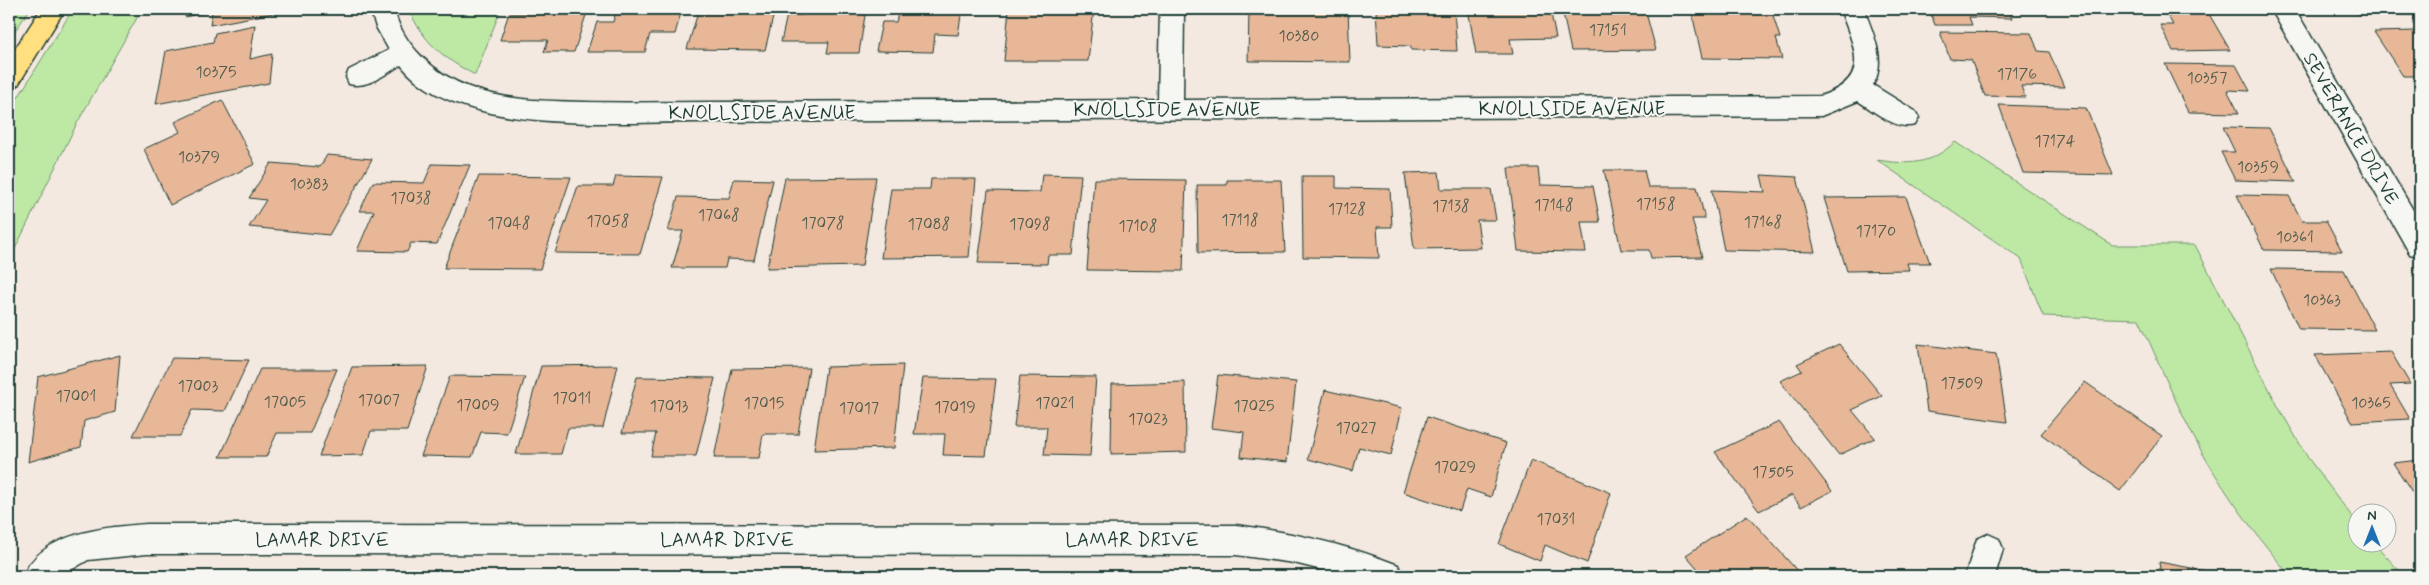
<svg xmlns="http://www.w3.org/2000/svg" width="2429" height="585" viewBox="0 0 2429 585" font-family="Mynerve,sans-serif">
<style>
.green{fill:#bee9a5;stroke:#6e936c}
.building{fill:#e7b798;stroke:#1f3d34}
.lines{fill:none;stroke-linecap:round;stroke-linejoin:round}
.minor-casing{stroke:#1f3d34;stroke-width:3}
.major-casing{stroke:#1f3d34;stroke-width:3}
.minor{fill:#f6f6f2;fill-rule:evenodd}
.major{fill:#ffdf80;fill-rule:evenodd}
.labels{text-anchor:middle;stroke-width:4;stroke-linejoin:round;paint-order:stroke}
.number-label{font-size:16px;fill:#515c4d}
.street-label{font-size:19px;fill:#1f3d34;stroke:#f6f6f2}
</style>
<rect width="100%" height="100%" fill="#f3e9e0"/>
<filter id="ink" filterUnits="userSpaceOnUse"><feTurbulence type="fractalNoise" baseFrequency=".02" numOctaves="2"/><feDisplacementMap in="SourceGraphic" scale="10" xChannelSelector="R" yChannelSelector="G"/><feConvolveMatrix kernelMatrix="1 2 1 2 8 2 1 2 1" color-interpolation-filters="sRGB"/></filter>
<g filter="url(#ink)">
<!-- green -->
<path class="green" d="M10 9H30L9 40V10Z
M73 9H142L76 125 9 261V112Z
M409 9H501L475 75C444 59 422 41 409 9Z
M1955 142 2112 245H2195L2279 408 2308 458 2356 522V542L2374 543 2404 576H2290C2263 543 2237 510 2215 474 2184 425 2163 371 2139 319L2043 316 2021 259 1877 160C1910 165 1930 165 1955 142Z"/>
<!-- building -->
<path class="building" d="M186 9H284V11L210 25 212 11 185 17Z
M528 9H588L574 52H544L548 40H500L509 13H526Z
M617 9H682L675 34H650L645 52H587L597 22H613Z
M699 9H775L765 50 687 49Z
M806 9H866L859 53H827L829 42H781L787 15H804Z
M899 9H962L958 35 935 34 933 52 876 51 882 22H896Z
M1009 9H1094L1088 61H1004Z
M1249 9H1348L1350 62 1248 61Z
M1376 9H1454L1457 51 1411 50V46L1378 45Z
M1468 9H1550L1556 38 1510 39 1513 54H1476Z
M1562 9H1645L1656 50 1571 51Z
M1691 9H1771L1780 38H1776L1782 59 1702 58Z
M1929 9H2008L2012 18 1969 17 1972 25H1935Z
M2164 9H2206L2230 50 2173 51 2160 25H2173Z
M2353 9H2420V15L2357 14Z
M255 25 250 59 272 54 269 83 156 104 166 51 213 42 215 33Z
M2416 31 2420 37V76H2403L2374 32Z
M1940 32 2031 33 2038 51 2049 52 2064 87 2021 86 2025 97 1985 96 1971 60 1950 59Z
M2165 64 2236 65 2250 91 2227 90 2239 113 2188 112Z
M222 100 255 164 170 205 144 149 180 132 175 122Z
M1999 105 2086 108 2113 175 2023 173Z
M2223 127 2269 128 2296 182 2235 180 2221 152H2235Z
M327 155 372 159 329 235 249 227 266 200 249 198 271 163 320 167Z
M432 164 470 165 437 244 411 243 407 252 357 251 374 211H360L373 182 424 183Z
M1508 168H1538L1540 185 1593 186 1600 222H1581L1586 252 1518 251Z
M1604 170H1644L1648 187H1697L1705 219H1692L1702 257 1651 258 1649 250H1621Z
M1439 172 1441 189H1491L1496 220H1477L1481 248 1414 249 1405 173Z
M1042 174 1081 175 1073 255H1048L1047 264 978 263 988 191 1040 192Z
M1761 175 1797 177 1815 252 1724 250 1712 190 1765 192Z
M479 176 571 177 540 269 444 268Z
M616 176 663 177 640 254 555 253 578 186H613Z
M1302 176H1336V188L1390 189 1392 227H1377L1379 258 1303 257Z
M876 177 862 266 767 268 785 178Z
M734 179 773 180 754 260 727 259 725 268H672L683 231H668L678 197 729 198Z
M931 179H976L969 257 881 258 891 189H930Z
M1094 179 1186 180 1183 271 1087 270Z
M1227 180H1281L1285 252 1198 253 1197 185H1227Z
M2237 195 2289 196 2302 221H2326L2342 251 2264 250Z
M1906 197 1930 263H1907L1909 270 1847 271 1824 198Z
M2271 269 2344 270 2375 330 2299 329Z
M1839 344 1882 396 1852 410 1875 438 1839 455 1780 381 1802 371 1797 364Z
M1918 344 1996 354 2007 422 1927 411Z
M2391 352 2410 384 2390 385 2410 419 2352 422 2315 355Z
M120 355 115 412 84 421 81 447 28 462 38 377Z
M172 358 249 360 225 411 192 410 180 436H133Z
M618 365 603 428H568L561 454H516L541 366Z
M903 365 894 448 814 450 826 367Z
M428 366 407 431H371L363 455 319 456 352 367Z
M809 368 798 434H763L759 458H714L732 369Z
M260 369H337L310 433H277L266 457H220Z
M1218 375 1296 382 1287 462 1241 457 1244 432 1211 428Z
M450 376 525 377 507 433 481 432 472 457 421 456Z
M1020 376 1096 377 1090 456 1044 455 1047 427H1014Z
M637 377 715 378 696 456H651L656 433H622Z
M923 378 996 379 986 456 943 455 945 434H914Z
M1185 382 1186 452 1111 454 1112 384Z
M2085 382 2162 436 2120 491 2041 434Z
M1325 390 1402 408 1391 455 1359 447 1353 471 1308 459Z
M1427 417 1506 443 1491 497 1467 489 1460 511 1403 492Z
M1779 422 1832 491 1801 507 1792 495 1759 511 1715 452Z
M1531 460 1611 493 1587 563 1545 545 1540 561 1499 544Z
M2420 460V504L2393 463Z
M1747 515 1802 576H1704L1686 555Z
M2159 562 2234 576H2161Z"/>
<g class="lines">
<!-- minor casing -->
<g class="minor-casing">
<path id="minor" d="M370 9H394C402 45 435 74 469 87 505 101 547 101 585 102 626 103 668 102 710 102 859 101 1008 101 1158 100L1160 9H1184L1183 100 1820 96C1872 79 1855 49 1840 9H1864C1873 33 1887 61 1873 85L1915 111 1919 118 1915 125C1896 131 1874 111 1858 101L1821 116 695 122C614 122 456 136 401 65 385 74 367 89 349 84L346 77 349 70 389 50 376 27Z
M2271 9H2295L2420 222V257L2410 254Z
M147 524 1236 525C1292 532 1345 544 1398 565L1403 576H1346L1294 563 1236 555 147 554 88 560 61 576H23C42 532 105 527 147 524Z
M1988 534 1999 539 2003 549 1995 576H1965L1977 539Z"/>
</g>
<!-- major casing -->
<g class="major-casing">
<path id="major" d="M41 9H65L18 85 9 87V58Z"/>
</g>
<!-- minor -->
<use href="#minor" class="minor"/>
<!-- major -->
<use href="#major" class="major"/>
</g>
</g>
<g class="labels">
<!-- number labels -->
<g class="number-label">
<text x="1608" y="35">17151</text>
<text x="1299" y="41">10380</text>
<text x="216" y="77">10375</text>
<text x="2017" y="79">17176</text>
<text x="2207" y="83">10357</text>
<text x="2055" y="146">17174</text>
<text x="199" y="162">10379</text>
<text x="2258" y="172">10359</text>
<text x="309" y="189">10383</text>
<text x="411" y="203">17038</text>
<text x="1656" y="209">17158</text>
<text x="1554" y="210">17148</text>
<text x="1451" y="211">17138</text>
<text x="1347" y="214">17128</text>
<text x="719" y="220">17068</text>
<text x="1240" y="225">17118</text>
<text x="608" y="226">17058</text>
<text x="1763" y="227">17168</text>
<text x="509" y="228">17048</text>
<text x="823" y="228">17078</text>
<text x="929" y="229">17088</text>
<text x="1030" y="229">17098</text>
<text x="1138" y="231">17108</text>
<text x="1876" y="236">17170</text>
<text x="2295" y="242">10361</text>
<text x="2322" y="305">10363</text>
<text x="1962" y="388">17509</text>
<text x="198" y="391">17003</text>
<text x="76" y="401">17001</text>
<text x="572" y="403">17011</text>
<text x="379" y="405">17007</text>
<text x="285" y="407">17005</text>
<text x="764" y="408">17015</text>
<text x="1055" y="408">17021</text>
<text x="2371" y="408">10365</text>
<text x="478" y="410">17009</text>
<text x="669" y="411">17013</text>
<text x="1254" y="411">17025</text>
<text x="955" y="412">17019</text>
<text x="859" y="413">17017</text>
<text x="1148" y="424">17023</text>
<text x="1356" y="433">17027</text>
<text x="1455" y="472">17029</text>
<text x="1773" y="477">17505</text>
<text x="1556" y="524">17031</text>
</g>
<!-- street labels -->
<g class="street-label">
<text x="1572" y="115">KNOLLSIDE AVENUE</text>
<text x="1167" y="116">KNOLLSIDE AVENUE</text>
<text x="762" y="119">KNOLLSIDE AVENUE</text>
<text transform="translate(2352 128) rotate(60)" y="7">SEVERANCE DRIVE</text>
<text x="322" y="546">LAMAR DRIVE</text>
<text x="727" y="546">LAMAR DRIVE</text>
<text x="1132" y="546">LAMAR DRIVE</text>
</g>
</g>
<!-- margin -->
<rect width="2429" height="585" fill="none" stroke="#f6f6f2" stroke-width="30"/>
<rect x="15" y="15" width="2399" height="555" fill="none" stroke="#1f3d34" stroke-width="2" filter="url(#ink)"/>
<!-- north arrow -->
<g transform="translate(2372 528)"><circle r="24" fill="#f6f6f2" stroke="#a0aca6"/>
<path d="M0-4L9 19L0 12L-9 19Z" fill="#1f6fb2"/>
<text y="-8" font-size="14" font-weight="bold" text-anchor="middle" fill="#1f3d34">N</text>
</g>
</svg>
